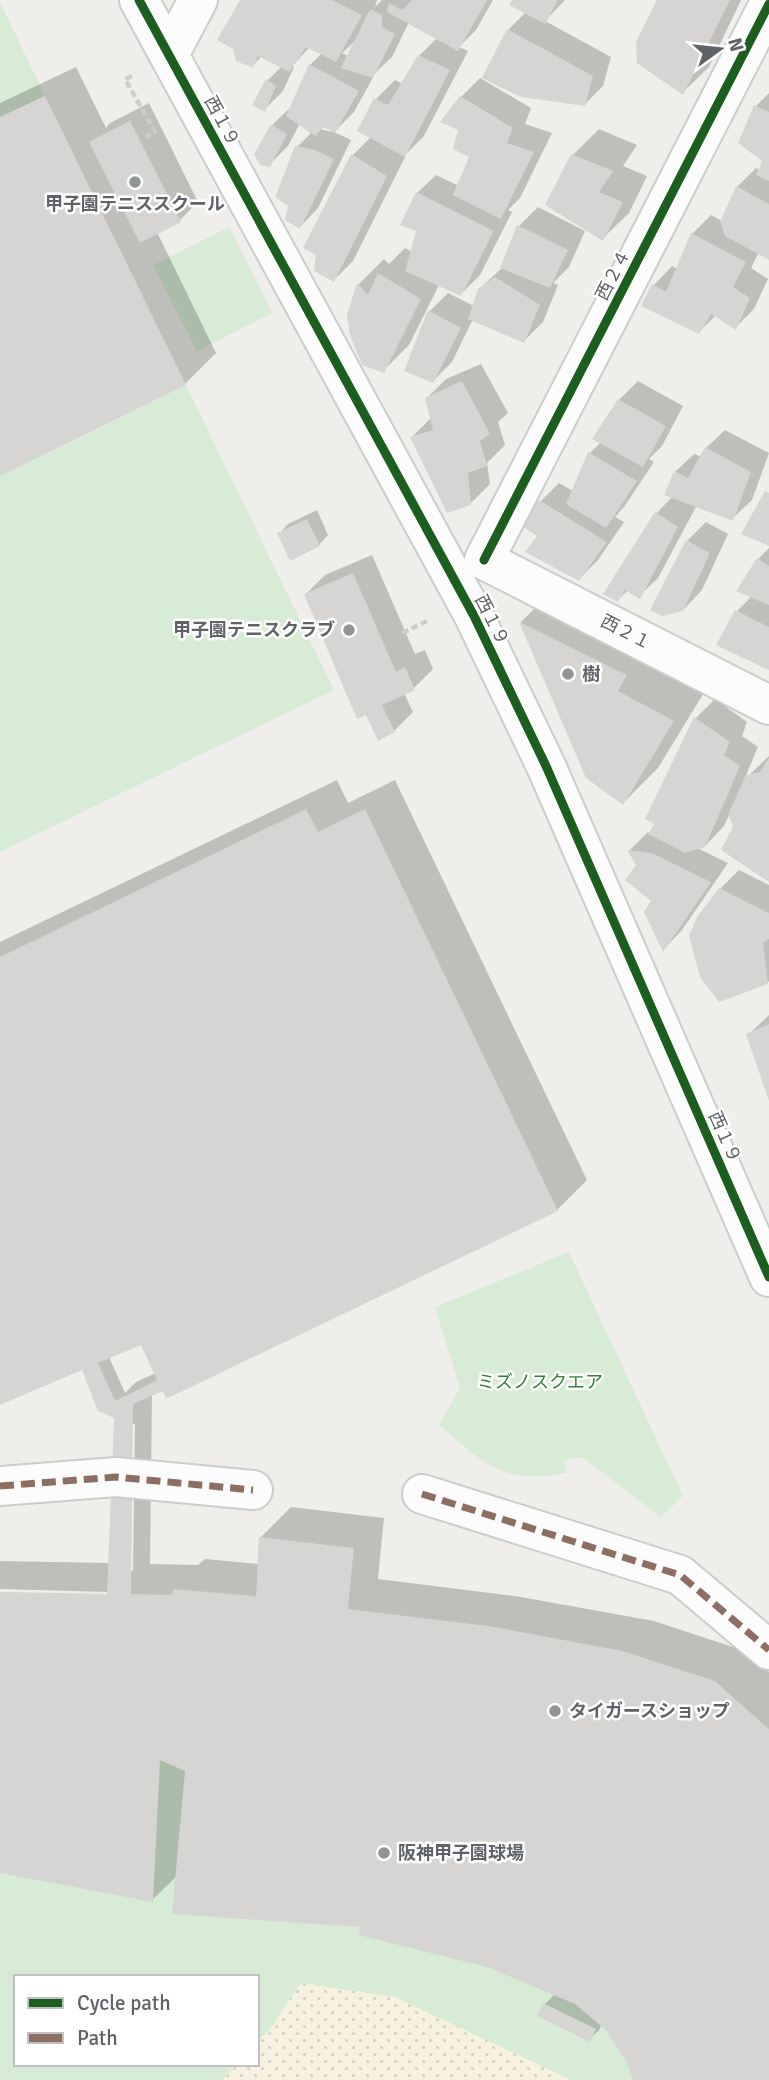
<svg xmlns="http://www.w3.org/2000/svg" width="769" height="2080" viewBox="0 0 769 2080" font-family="Signika,'Noto Sans JP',sans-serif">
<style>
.green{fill:#d8ebd6;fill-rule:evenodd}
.sand{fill:url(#sand-dots)}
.shadow{fill:#0003;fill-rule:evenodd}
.building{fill:#d6d5d3;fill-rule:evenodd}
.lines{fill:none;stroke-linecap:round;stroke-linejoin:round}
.street-casing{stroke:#cbcccc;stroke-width:42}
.path{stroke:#cacfcc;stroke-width:4.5;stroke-dasharray:7 3.5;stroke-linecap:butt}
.street{stroke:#fdfcfc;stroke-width:38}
.quiet{stroke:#8d6e63;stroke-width:7;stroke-dasharray:14 7;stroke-linecap:butt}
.cycleway-casing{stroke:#fff;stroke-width:13}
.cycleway{stroke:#1b5e20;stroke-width:9}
.poi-dot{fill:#919496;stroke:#fff;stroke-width:2.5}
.labels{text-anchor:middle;stroke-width:5;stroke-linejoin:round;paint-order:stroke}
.street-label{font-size:18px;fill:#5f6368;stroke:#fff}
.poi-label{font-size:18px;font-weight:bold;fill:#5f6368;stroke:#fff;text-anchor:start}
.park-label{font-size:18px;fill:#348238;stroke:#fff}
</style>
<defs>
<pattern id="sand-dots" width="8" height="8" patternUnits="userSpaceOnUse" patternTransform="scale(1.75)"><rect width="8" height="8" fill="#f6f1e1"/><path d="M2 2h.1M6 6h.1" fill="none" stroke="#d5d1c4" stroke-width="1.8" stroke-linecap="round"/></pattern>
</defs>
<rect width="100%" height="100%" fill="#efeeea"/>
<!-- green -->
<path class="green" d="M0 2 45 96 0 117Z
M229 227 272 313 197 351 153 265Z
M186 385 334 690 0 852V476Z
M569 1252 683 1496 661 1517 582 1457 564 1461 567 1473C502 1485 485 1464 439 1425L460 1388 435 1307Z
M259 1537 354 1548 348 1609 489 1626 623 1651 715 1681 769 1729V2080H0V1592L172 1595 173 1589 255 1596ZM16 1977H257V2064H16Z"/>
<!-- sand -->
<path class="sand" d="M301 1983 395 1997 571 2080H222L237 2064H257V2042L271 2028Z"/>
<!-- shadow -->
<path class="shadow" d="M242 0H377L375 7 382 0H493L476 30 459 47 468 51 424 136 404 156 405 157 353 261 334 280 318 254 306 247 353 155 371 137 376 99 395 80 403 84 419 56 437 38 409 22 392 57 376 72 354 112 334 132 351 140 318 208 300 227 297 147 312 132 300 123 288 146 269 165 256 154 272 125 292 106 310 65 322 53 310 47 292 66 294 67 283 91 264 110 268 80 282 66 262 56 252 66ZM356 40 348 56 342 53ZM323 125 333 132 319 129Z
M514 0H565L545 21 611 57 603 86 584 105 508 30 526 12Z
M659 0H741L709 67 683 92Z
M76 67 106 128 110 123 149 103 198 202 179 221 157 232 216 353 185 384 0 474V103Z
M480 78 531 108 525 124 552 133 520 198 508 210 512 212 480 275 461 294 439 285 409 345 383 371 348 315 359 284 384 259 389 264 405 248 412 252 418 230 417 193 436 175 459 186 471 156 460 129 461 97Z
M769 93V258L759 252 751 268 768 279 754 309 736 327 716 315 699 332 643 305 654 285 672 266 678 269 692 234 711 215 722 221 737 187 756 168 760 170 764 161 756 106Z
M599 129 637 145 623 166 647 176 629 213 603 238 573 155Z
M538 207 585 231 569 267 553 283 558 285 543 322 524 341 473 319 452 362 433 381 430 311 448 293 474 306 479 289 502 268 519 226Z
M481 364 508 413 498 422 505 445 487 463 490 484 471 503 412 437 431 418 427 398 446 379Z
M638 381 683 406 662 446 649 459 654 462 624 507 615 517 624 522 598 560 579 579 540 536V502L559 483 573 491 590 453 601 442 619 400Z
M725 430 769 453 752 500 733 518 697 505 658 578 639 596 628 590 618 600 606 593 657 513 673 496 675 472 694 454 702 457 706 448Z
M317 510 328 535 319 545 279 534 288 524Z
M706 522 728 534 702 590 683 610 687 541Z
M769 548V668L718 644 737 611 752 596 758 559Z
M372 555 415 654 425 650 433 669 414 688 404 693 413 712 394 731 306 594 325 575Z
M555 588 708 686 658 768 623 803 587 776 521 622Z
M715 699 747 722 742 736 758 747 744 780 769 756V880L735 826 730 813 724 826 705 846 697 848 728 863 682 930 664 949 653 900 638 865 630 850 648 832H652L656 824 648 818 696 718Z
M337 780 348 803 395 780 587 1180 557 1210 152 1394 150 1564 198 1565 205 1559 259 1564 261 1537 291 1507 384 1518 378 1579 521 1597 654 1621 745 1651 769 1672V2080H634L628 2062 602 2024 599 2030 589 2040 539 2016 545 2004 556 1993 487 1965 361 1926 178 1875 152 1900 0 1871V1593L109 1596V1592L0 1589V1561L110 1563 116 1413 89 1365 0 1403V942ZM142 1342 156 1373 136 1382 125 1393 109 1357ZM132 1424H135L133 1571H130Z
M739 870 769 885V981L767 983 720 889Z
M769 1015V1097L748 1035Z"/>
<!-- building -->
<path class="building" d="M240 0H332L362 15 336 62 306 47 289 72 258 56 253 68 236 61 233 49 217 40Z
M412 0H487L458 51 387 12 389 3 403 10Z
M512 0H558L545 24 509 5Z
M657 0H730L683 95 637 63 636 42Z
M370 9 382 15V27L395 34 373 78 341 68Z
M507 29 593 76 585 106 521 97 482 78Z
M418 55 450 70 405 157 357 131 374 98 388 105Z
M309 64 359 91 335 133 324 127 315 136 286 116Z
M266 79 276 86 265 112 252 105Z
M45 96 186 385 0 476V117Z
M460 96 513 128 507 143 534 152 501 219 453 195 469 157 453 149 458 130 440 122Z
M754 105 769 112V181L756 175 762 161 738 143Z
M130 121 181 222 140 243 89 142Z
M271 124 287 134 270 167 260 165 254 154Z
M295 146 315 150 334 159 300 229 285 220 288 206 275 197Z
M351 154 387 176 334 282 314 271 316 255 303 248Z
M571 154 613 171 599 192 623 202 603 241 545 205Z
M736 186 769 204V260L725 236 720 222Z
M416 192 494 231 461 296 405 271 416 231 400 225Z
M517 225 568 250 550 288 500 268Z
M691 233 746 262 733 287 750 298 736 330 711 314 699 334 641 306 652 284 666 292Z
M378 273 421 299 384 373 362 365 350 335 347 315 357 283 368 295Z
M495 277 540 305 524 343 468 319 478 289Z
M428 310 461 328 433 383 404 371Z
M462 381 490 434 480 441 487 466 468 473 471 505 447 513 410 437 433 430 425 398Z
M618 399 666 426 643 467 592 439Z
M705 447 751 472 733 521 664 495 674 471 688 478Z
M588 452 637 481 606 528 566 504Z
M765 491 769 493V546L741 534Z
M539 500 607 542 579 581 525 552 537 536 522 526Z
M655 512 678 527 640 599 625 590 618 602 603 594Z
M307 519 320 546 290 561 277 533Z
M686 540 710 553 683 611 662 616 650 610Z
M757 558 769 566V605L736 591Z
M353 573 396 672 405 667 415 690 382 705 395 732 378 741 366 715 357 719 304 594Z
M735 610 769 627V670L716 645Z
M519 622 627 675 618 691 674 721 623 805 586 778Z
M694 717 730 742 724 755 740 766 705 847 685 853 648 834 654 824 645 819Z
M769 758V882L721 850 733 826 728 814 746 775 760 772Z
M306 809 318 832 365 809 558 1211 166 1399 163 1391 133 1404 131 1594 172 1595 173 1589 256 1596 259 1537 354 1548 348 1609 489 1626 623 1651 715 1681 769 1729V2080H633L627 2062 606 2030 575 2004 487 1967 359 1935 360 1927 172 1914 185 1771 160 1760 153 1902 0 1873V1592L107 1594 114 1418 98 1411 82 1370 0 1405V957ZM141 1345 157 1380 115 1401 98 1363Z
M627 850 652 853 711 882 663 952 644 912 651 901 625 880 636 865Z
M719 888 769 913V939L763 942 768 984 719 1002 700 977 689 936 697 917Z
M769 1024V1101L746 1034Z
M543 2003 596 2029 590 2042 537 2016Z"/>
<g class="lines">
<!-- street casing -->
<g class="street-casing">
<path id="street" d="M139 0 474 616 546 766 769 1277
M169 55 198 0
M484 560 769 4
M484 560 769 705
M0 1486 116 1477 253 1490
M422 1494 680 1575 769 1650"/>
</g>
<!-- path -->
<path class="path" d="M132 76 125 79 155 132 146 137
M402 633 427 621"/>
<!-- street -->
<use href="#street" class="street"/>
<!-- quiet -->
<path class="quiet" d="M0 1486 116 1477 253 1490
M422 1494 680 1575 769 1650"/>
<!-- cycleway casing -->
<g class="cycleway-casing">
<path id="cycleway" d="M139 0 474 616 546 766 769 1277
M484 560 769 4"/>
</g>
<!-- cycleway -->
<use href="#cycleway" class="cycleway"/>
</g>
<!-- markers -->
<g class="poi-dot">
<circle cx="135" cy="182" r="7"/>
<circle cx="349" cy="630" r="7"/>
<circle cx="568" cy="674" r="7"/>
<circle cx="555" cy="1711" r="7"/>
<circle cx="384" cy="1853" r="7"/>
</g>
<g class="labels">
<!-- street labels -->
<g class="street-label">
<text transform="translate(222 121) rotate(62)" y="6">西１９</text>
<text transform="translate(613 275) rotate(-63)" y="6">西２４</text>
<text transform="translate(492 620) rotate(63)" y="6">西１９</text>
<text transform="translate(626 632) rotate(27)" y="6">西２１</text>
<text transform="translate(725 1137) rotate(66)" y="6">西１９</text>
</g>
<!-- poi labels -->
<g class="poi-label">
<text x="135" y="210" text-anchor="middle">甲子園テニススクール</text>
<text x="335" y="636" text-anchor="end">甲子園テニスクラブ</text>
<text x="582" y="680">樹</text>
<text x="569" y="1717">タイガースショップ</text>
<text x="398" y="1859">阪神甲子園球場</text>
</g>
<!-- park labels -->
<g class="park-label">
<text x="540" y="1388">ミズノスクエア</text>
</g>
</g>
<!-- legend -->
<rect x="14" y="1975" width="245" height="91" fill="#ffffff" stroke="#bfc1c3" stroke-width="2"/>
<rect x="28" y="1998" width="35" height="10" fill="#1b5e20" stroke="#bfc1c3" stroke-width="2"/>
<text x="77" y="2010" font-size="21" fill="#5f6368">Cycle path</text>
<rect x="28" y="2033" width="35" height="10" fill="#8d6e63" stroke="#bfc1c3" stroke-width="2"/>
<text x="77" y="2045" font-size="21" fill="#5f6368">Path</text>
<!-- north arrow -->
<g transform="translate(720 49) rotate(75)" stroke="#ffffff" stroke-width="5" paint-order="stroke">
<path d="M0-5L12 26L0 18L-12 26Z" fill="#5f6368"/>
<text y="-10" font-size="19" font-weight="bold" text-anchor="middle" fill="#5f6368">N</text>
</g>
</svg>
